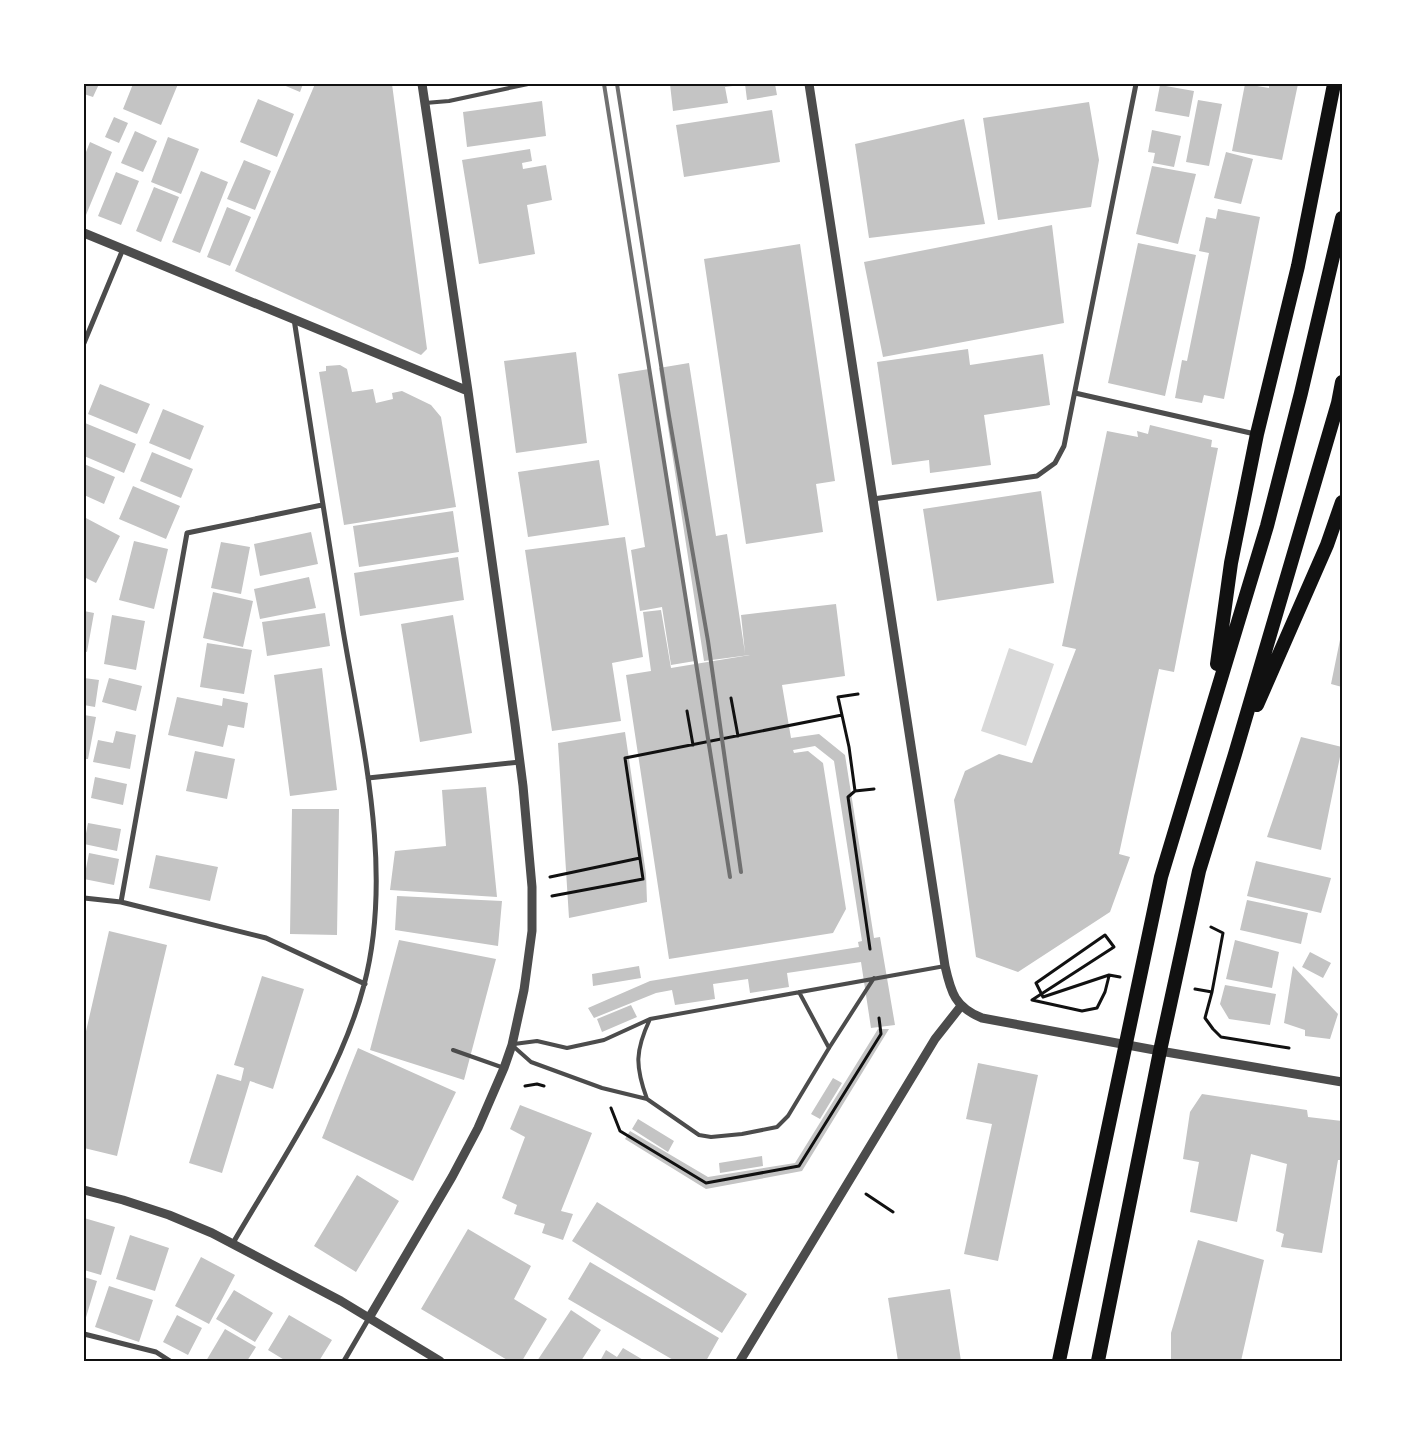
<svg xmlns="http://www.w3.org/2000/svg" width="1426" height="1445" viewBox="0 0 1426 1445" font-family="'PT Sans',sans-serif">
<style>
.water{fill:#d9d9d9}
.building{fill:#c4c4c4}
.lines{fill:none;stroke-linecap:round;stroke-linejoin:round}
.path{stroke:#111;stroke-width:3}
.service{stroke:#4c4c4c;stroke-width:4}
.minor{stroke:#4c4c4c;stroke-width:5}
.tertiary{stroke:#4c4c4c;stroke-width:9}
.trunk{stroke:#111;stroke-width:14}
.rail{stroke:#707070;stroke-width:4}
.neatline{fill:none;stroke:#111;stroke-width:2}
</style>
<rect width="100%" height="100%" fill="#fff"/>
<!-- water -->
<path class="water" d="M1009 648 1054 664 1026 746 981 731Z"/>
<!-- building -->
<path class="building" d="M84 84H99L93 97 84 94Z
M133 84H178L161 125 123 109Z
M281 84H303L300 92Z
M315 84H392L427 349 421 355 235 271Z
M670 84H740V85L725 87 728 103 673 111Z
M745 84H775L777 95 747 100Z
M1245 84 1269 88V84H1298L1282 160 1232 151Z
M1160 85 1194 91 1189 117 1155 111Z
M258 99 294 114 277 157 240 142Z
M1198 100 1222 104 1209 166 1186 162Z
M542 101 546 136 467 147 463 112Z
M1089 102 1099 160 1091 207 998 220 983 118Z
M772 110 780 162 684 177 676 125Z
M114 117 128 123 119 143 105 137Z
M964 119 985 224 869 238 855 144Z
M1152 130 1181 136 1174 167 1153 163 1155 153 1148 152Z
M135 131 157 141 143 172 121 163Z
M168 137 199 149 181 194 151 182Z
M90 142 112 152 86 215 84 214V157Z
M530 149 532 161 522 163 523 169 546 165 552 200 527 205 535 254 479 264 462 160Z
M1226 152 1253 159 1241 204 1214 198Z
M244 160 271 171 255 210 227 199Z
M1152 166 1196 174 1178 244 1136 234Z
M201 171 228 182 200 253 172 242Z
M116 172 139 181 121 225 98 216Z
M154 187 179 197 161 242 136 231Z
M227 207 251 217 230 266 207 257Z
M1218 209 1260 217 1224 399 1204 395 1202 403 1175 398 1182 360 1187 361 1209 253 1199 251 1206 217 1216 219Z
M1052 225 1064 323 883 357 864 262Z
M1138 243 1196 255 1165 396 1108 383Z
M800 244 835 481 816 484 823 532 746 544 704 259Z
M968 349 970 365 1043 354 1050 405 984 415 991 465 930 473 929 460 892 465 877 362Z
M576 352 587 443 516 453 504 361Z
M689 363 716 536 727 534 745 653 741 615 836 604 845 676 782 685 791 738 819 734 845 755 874 938 880 937 895 1025 871 1028 861 962 787 973 789 987 750 993 748 979 713 984 715 999 675 1005 672 990 656 993 594 1018 588 1008 650 981 859 947 858 942 862 941 834 761 815 746 793 750 794 753 808 751 823 763 846 909 833 933 669 959 626 675 651 671 643 612 661 610 671 668 750 655 704 661 659 368Z
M340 365 347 369 352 392 373 389 376 403 393 399 392 393 402 391 431 405 441 417 456 507 344 525 319 372 326 371V366Z
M649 369 695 661 671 665 662 607 640 611 631 550 645 547 618 374Z
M100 384 150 404 137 434 88 414Z
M163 409 204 426 190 460 149 443Z
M85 423 136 444 124 473 84 456Z
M1150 425 1212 440 1211 447 1218 448 1174 672 1159 669 1119 854 1130 857 1110 912 1018 972 976 957 954 800 965 771 999 754 1032 763 1076 649 1062 646 1107 431 1138 437 1137 431 1148 434Z
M152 452 193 469 181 498 140 481Z
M599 460 609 525 528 537 518 472Z
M84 464 115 477 104 504 84 495Z
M133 486 180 506 166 539 119 519Z
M1041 491 1054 583 937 601 923 509Z
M453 511 459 552 359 567 353 526Z
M84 517 120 536 96 583 84 577Z
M311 532 318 564 260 576 254 544Z
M625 537 643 657 612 663 621 721 552 731 525 550Z
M134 541 168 549 154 609 119 600Z
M221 542 250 547 241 594 211 588Z
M458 557 464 600 360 616 354 573Z
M309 577 316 608 260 619 254 589Z
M213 592 253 601 243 647 203 638Z
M84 611 94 613 87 652 84 651Z
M325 613 330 646 267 656 262 622Z
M112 615 145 621 136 670 104 664Z
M453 615 472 733 420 742 401 624Z
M1341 635H1342V687L1331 684Z
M207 643 252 650 244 694 200 687Z
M322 668 337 790 290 796 274 675Z
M84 678 99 680 95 707 84 705Z
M109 678 142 686 136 711 102 702Z
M177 697 222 706 223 698 248 703 244 728 228 725 223 747 168 735Z
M84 715 96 717 88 759H84Z
M116 731 136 735 130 769 93 762 98 740 113 743Z
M625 732 646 874 647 902 569 918 558 743Z
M1301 737 1342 747 1321 850 1267 837Z
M195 751 235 759 227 799 186 791Z
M95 777 127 784 123 805 91 798Z
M486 787 497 897 390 890 395 851 446 846 442 790Z
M292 809H339L337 935 290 934Z
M88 823 121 829 117 851 84 844Z
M89 853 119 859 114 885 84 879Z
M156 855 218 867 210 901 149 888Z
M1256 861 1331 878 1321 913 1247 896Z
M397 896 502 901 498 946 395 930Z
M1247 900 1308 913 1301 944 1240 930Z
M109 931 167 945 117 1156 84 1148V1040Z
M399 940 496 959 464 1080 370 1050Z
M1235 940 1279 952 1272 988 1226 979Z
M1310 952 1331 963 1323 978 1302 967Z
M639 966 641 978 593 986 592 974Z
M1293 966 1338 1014 1330 1039 1305 1036V1030L1284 1023Z
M262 976 304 989 273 1089 250 1081 222 1173 189 1163 217 1074 241 1081 244 1068 234 1065Z
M1225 985 1276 994 1270 1025 1229 1019 1220 1004Z
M631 1005 637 1017 602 1032 597 1019Z
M878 1029H889L802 1171 706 1189 625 1139 630 1131 708 1177 795 1163Z
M358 1048 456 1092 413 1181 322 1138Z
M978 1063 1038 1075 998 1261 964 1254 992 1124 966 1119Z
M833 1078 842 1083 820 1119 811 1114Z
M1202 1094 1307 1110 1308 1117 1342 1121V1160H1338L1322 1253 1281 1247 1284 1234 1276 1231 1287 1164 1251 1154 1237 1222 1190 1212 1199 1162 1183 1159 1190 1112Z
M520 1105 592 1133 561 1211 573 1214 563 1240 542 1233 545 1224 514 1214 517 1205 502 1198 525 1137 510 1129Z
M638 1119 674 1141 668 1152 632 1129Z
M762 1156 763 1166 720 1173 719 1163Z
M357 1175 399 1201 356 1272 314 1246Z
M597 1202 747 1294 722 1333 572 1241Z
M84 1218 115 1227 101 1275 84 1270Z
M468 1229 531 1266 514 1299 547 1319 522 1361H509L421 1309Z
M130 1235 169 1248 155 1291 116 1279Z
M1198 1240 1264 1260 1241 1361H1171V1333Z
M201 1257 235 1275 209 1324 175 1306Z
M590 1262 719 1338 706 1361H675L568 1299Z
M84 1277 97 1281 84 1324Z
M109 1286 153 1300 139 1342 95 1327Z
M950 1289 961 1361H898L888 1298Z
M234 1290 273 1313 255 1342 216 1319Z
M571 1310 601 1330 581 1361H537Z
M177 1315 202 1328 188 1355 163 1342Z
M289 1315 332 1340 319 1361H286L268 1350Z
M225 1329 256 1347 247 1361H206Z
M623 1348 645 1361H600L606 1350 617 1357Z"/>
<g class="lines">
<!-- path -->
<path class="path" d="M858 694 838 697 849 747 855 791 874 789
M731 698 738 736
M687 711 693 745
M855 791 848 797 870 949
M550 877 640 858
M552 896 643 879 625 758 842 715
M1211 927 1223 933 1212 992 1205 1018 1213 1029 1221 1037 1289 1048
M1195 989 1212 992
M1032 1000 1114 947 1105 935 1036 983 1043 997 1109 975 1120 977
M1032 1000 1082 1011 1097 1008 1105 992 1109 976
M525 1086 537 1084 544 1086
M611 1108 620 1131 706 1183 799 1166 881 1034 879 1018
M866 1194 893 1212"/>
<!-- service -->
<path class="service" d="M425 103 449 101 528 84
M799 992 829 1048
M514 1044 537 1041 567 1048 604 1040 650 1019 945 966
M513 1046 531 1062 602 1088 647 1099 699 1135 711 1137 742 1134 777 1127 788 1116 829 1048 874 978
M453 1050 504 1068
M647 1099C635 1066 635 1051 650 1019"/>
<!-- minor -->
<path class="minor" d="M84 343 123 249
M1075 393 1255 434
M873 499 1037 476 1055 463 1064 446 1136 84
M368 778 520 762
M84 898 121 902 266 938 365 984
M121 902 187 533 322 505
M233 1243C280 1162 340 1077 364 985 394 871 362 744 343 630 326 526 310 423 294 319
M84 1334 156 1352 170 1361
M344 1361 369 1318"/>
<!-- tertiary -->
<path class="tertiary" d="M809 84 945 966C951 993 955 1007 982 1018L1160 1051 1342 1082
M84 233 468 391
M84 1190 123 1200 169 1215 212 1233 341 1301 440 1361
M369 1318 452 1177 478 1128 504 1068 512 1045 524 990 532 931V887L523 786 515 724 468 391 422 84
M740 1361 935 1039 961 1006"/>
<!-- trunk -->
<path class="trunk" d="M1217 664 1231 563 1257 434 1298 266 1334 84
M1257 705 1327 545 1342 502
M1059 1361 1161 877 1267 526 1301 393 1342 218
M1098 1361 1160 1051 1199 871 1235 754 1338 403 1342 382"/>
<!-- rail -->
<path class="rail" d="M604 84 730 877
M617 84 669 416 708 641 741 872"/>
</g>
<!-- border -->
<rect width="1426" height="1445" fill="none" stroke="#ffffff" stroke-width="170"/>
<rect x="85" y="85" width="1256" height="1275" class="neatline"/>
</svg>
